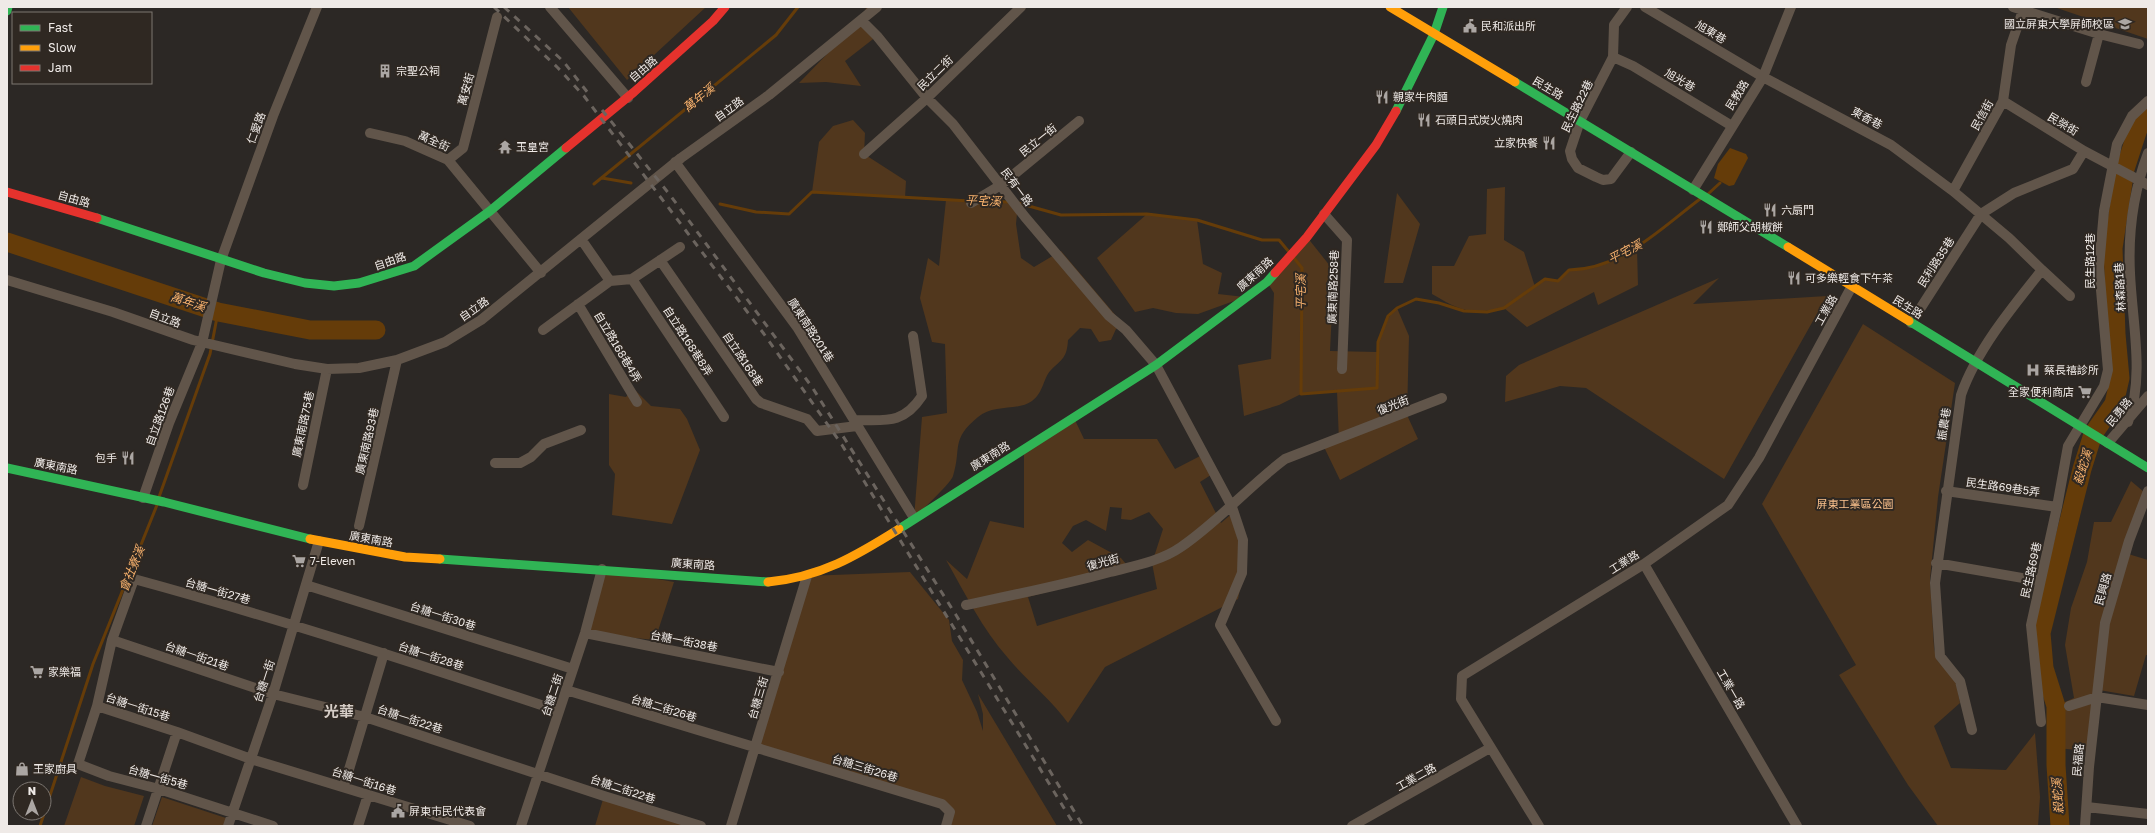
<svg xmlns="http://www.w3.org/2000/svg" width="2155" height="833" viewBox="0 0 2155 833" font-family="'Golos Text','Noto Sans TC',sans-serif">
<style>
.green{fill:#51371d;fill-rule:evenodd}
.water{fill:#653c09}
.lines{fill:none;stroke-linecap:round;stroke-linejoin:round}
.stream{stroke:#653c09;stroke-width:3}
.river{stroke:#653c09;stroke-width:19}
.street{stroke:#61554a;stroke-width:10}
.fast{stroke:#30b455;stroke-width:9}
.slow{stroke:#ff9f0a;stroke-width:9}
.jam{stroke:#e5322d;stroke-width:9}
.rail{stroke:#6b645e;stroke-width:3;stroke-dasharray:7 7;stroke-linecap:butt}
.labels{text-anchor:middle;stroke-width:4;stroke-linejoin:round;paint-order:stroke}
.poi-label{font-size:11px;fill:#efeae7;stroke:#2f2822;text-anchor:start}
.street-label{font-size:11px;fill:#efeae7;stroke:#2f2822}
.park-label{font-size:11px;fill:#fdc38e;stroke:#2f2822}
.water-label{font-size:12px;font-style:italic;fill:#fab36e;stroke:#2f2822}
.district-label{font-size:15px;font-weight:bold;fill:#d6cdc6;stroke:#2f2822}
</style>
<rect width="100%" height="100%" fill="#2c2825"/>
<!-- green -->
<path class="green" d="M568 7H706L627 80Z
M867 7H877L861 20 877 36 845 61 861 86 826 82 799 83 858 22Z
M2054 7H2148V39Z
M853 120 865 133 864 154 906 181 905 198 812 192 819 142 833 126Z
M1505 187 1504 240 1524 252 1535 287 1545 279 1558 281 1569 270 1593 268 1637 249 1638 285 1598 305 1594 292 1527 327 1504 308C1470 315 1461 311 1432 294V266H1454L1469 236 1486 234 1487 189Z
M1397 193 1420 224 1403 283H1384Z
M946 200 1018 203 1016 224 1021 258 1034 267 1061 251 1123 324 1116 329 1111 340 1099 342 1091 329 1080 328 1068 340C1067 358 1062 359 1051 370 1043 378 1044 392 1032 401 1019 411 993 404 978 417 950 440 962 448 953 476 951 483 921 511 914 518L922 417 947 413 945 344 932 342 920 298 928 258 939 266Z
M1147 214 1197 220 1203 264 1222 273 1218 294 1245 297 1198 314 1176 313 1153 308 1135 312 1097 258Z
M1307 237 1334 271 1330 351 1377 352C1378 335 1385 319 1397 308L1409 336 1407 415 1418 439 1340 480 1324 447 1339 441 1337 391 1301 394 1279 405 1244 416 1238 365 1271 359 1274 293 1267 282Z
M1719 278 1693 304 1827 296 1724 479 1586 388 1560 386 1505 402 1506 376 1519 365Z
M1863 324 1955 383 1938 497 1930 579 1934 648 1937 660 1956 681 1960 703 1934 726 1951 768 2006 770 2035 733 2040 797 2038 826H1938L1908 785 1839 675 1856 665 1762 504Z
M633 388 651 406 680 409 687 419 700 450 672 524 612 515 615 474 609 465V394L626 397Z
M1074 418 1084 439H1157L1175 469 1204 454 1214 473 1200 482 1221 523 1235 511 1242 580 1238 599 1105 667 1068 723C1051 699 1027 681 1008 658 982 629 965 593 946 560L967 579 990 521 1024 528V449ZM1110 507 1122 508 1121 519 1131 520 1149 512 1163 529 1152 563 1157 589 1037 626 1028 597 1131 570 1121 558 1088 540 1072 552 1062 543 1073 526 1086 520 1106 531Z
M2131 481 2144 492 2125 553 2148 560V655H2146L2134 696 2099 690 2092 751 2054 748 2050 712 2056 706 2074 698 2065 645 2071 608 2087 562 2094 522H2111Z
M602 569 674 582 655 640 585 633Z
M910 572 949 620 952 641 963 660 962 680 977 712 983 731V714L978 694 1057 826H946L950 812 942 804 756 748 807 576Z
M81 777 105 786 144 796 134 826H64Z
M604 796 701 826H595Z
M162 797 226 818 224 826H152Z"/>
<!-- water -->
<path class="water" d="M1730 148 1746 154 1748 158 1734 185 1729 186 1714 178 1718 164Z"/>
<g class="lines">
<!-- stream -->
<path class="stream" d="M602 178 631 183
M594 184 776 35 798 7
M1708 194 1720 183
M980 201 1010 202
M1018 203 1061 215 1147 214 1197 220 1262 240H1279L1289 252
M720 204 756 212 789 214 812 192 970 201
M1294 258 1302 268 1301 394 1377 388 1378 342 1388 316 1397 308 1416 299 1439 303 1464 311 1487 312 1504 308 1545 279 1558 281 1569 270C1622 269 1660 229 1700 199
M159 497 210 354 218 312
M40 826 93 664 157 505"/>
<!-- river -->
<path class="river" d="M7 242 218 312 310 330H376
M2060 826 2056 765V706L2044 668 2041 633 2082 469 2093 434 2114 404 2120 378 2116 334 2113 248 2125 169 2138 129 2148 116"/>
<!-- street -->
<path class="street" d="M550 7 628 98
M1627 7 1614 25 1613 57 1580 121 1570 151 1572 159 1578 168 1596 177 1603 180 1611 179 1631 152
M1645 7 1763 77 1891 145 1953 191 2009 238 2042 270C2013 306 1976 351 1961 395L1935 583 1940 656 1960 681 1972 730
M2013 7 2099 34 2139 44
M861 20 877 36 927 98 953 124 1025 217 1109 316 1126 330 1156 365 1232 507 1243 540 1242 573 1220 625 1276 721
M1613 57 1633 66 1732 126
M2086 82 2099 34
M2003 101 2084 151 2148 185
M370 133 405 141 448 160 541 273
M864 154 927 98 1021 7
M448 160 463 148 497 17
M675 162 797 327 914 518
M1693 190 1763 77 1791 7
M1953 191 2003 101 2011 45 2023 10
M971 203 1001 185 1079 121
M1324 214 1347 240 1342 369
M581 239 610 281
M660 260 756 399 761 403 807 419 817 431 857 426
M2042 270 2070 296
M632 279 724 417
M7 280 113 312 193 340 295 364 327 369 359 368 397 360 445 342 481 320 681 158 769 95 877 7
M578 304 637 402
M1911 323 1981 214 2014 193 2073 169 2084 151
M543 330 610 281 632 279 680 247
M854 420C885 420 903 425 922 396L913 336
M2128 422C2145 375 2132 322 2130 273 2128 233 2134 190 2148 153
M2108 443 2148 396
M495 463H520L531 457 544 444 581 430
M303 485 327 369
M1946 491 2057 507
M143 498 169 423 202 343 221 260 273 116 317 7
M359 526 397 360
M1936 563 2040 581
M1644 564 1797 826
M306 585 573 669
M966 605C1014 595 1063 585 1110 572 1134 566 1161 561 1181 547 1219 521 1249 486 1285 459L1442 398
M585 633 779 672
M112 640 273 694 365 717 604 796 701 826
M566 690 942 804 950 812 946 826
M97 706 177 732 251 759 470 826
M2069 706 2097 697 2148 705
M2041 722 2031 625 2057 507 2068 446 2104 386 2108 370 2099 267 2104 211 2117 144 2132 116 2148 101
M344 786 384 653
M2087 807 2148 814
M146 826 177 732
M228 826 273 694 319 541
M273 826 159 789 109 776 78 764 97 706 112 640 134 579C277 618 418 664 559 711
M358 826 368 795
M521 826 585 633 602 569
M731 826 807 576
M1352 826 1490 748
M1539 826 1461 699 1462 676 1644 564 1728 505 1759 458 1852 286
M2085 826 2089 767 2105 623 2129 541 2148 491"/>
<!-- fast -->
<path class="fast" d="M7 11 8 7
M1515 82 1788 247
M1396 111 1434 34 1443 7
M97 218 264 273 305 283 334 286 359 283 414 266 490 211 566 148
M1909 321 2148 468
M7 468 164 502 310 539
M899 529 1156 365 1267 282 1275 273
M440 559 768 582"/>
<!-- slow -->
<path class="slow" d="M1390 7 1515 82
M1788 247 1909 321
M310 539 405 557 440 559
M768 582C821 577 856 556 899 529"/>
<!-- jam -->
<path class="jam" d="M566 148 634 92 713 21 725 7
M7 192 97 218
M1275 273 1307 237 1376 145 1396 111"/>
<!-- rail -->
<path class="rail" d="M494 7 558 68 584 96 764 334 842 445 1075 826
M504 7 563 61 588 93
M602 110 670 195 812 387 956 615 1083 826"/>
</g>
<!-- icons -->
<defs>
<g id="university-bare" transform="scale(1.08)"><path d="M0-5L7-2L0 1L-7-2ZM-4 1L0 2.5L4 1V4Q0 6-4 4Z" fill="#aba6a3" stroke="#2f2822" stroke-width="2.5" paint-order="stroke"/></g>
<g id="civic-bare" transform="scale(1.08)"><path d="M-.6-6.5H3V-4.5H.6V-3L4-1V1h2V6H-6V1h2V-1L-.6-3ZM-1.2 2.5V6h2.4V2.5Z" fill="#aba6a3" stroke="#2f2822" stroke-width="2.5" paint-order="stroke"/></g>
<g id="building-bare" transform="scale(1.08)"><path d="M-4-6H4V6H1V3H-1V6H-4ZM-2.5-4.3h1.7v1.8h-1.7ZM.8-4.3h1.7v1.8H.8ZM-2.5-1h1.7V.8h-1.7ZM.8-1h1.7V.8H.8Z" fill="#aba6a3" stroke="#2f2822" stroke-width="2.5" paint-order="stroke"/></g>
<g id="restaurant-bare" transform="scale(1.08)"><path d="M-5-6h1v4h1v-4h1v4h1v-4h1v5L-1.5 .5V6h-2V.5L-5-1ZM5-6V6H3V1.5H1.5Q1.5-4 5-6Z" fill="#aba6a3" stroke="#2f2822" stroke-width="2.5" paint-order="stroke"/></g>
<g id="temple-bare" transform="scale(1.08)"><path d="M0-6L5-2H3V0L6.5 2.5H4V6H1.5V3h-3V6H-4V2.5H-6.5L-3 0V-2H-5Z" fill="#aba6a3" stroke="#2f2822" stroke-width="2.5" paint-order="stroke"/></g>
<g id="hospital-bare" transform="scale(1.08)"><path d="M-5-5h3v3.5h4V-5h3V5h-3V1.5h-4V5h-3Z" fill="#aba6a3" stroke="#2f2822" stroke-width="2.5" paint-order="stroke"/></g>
<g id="supermarket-bare" transform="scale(1.08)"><path d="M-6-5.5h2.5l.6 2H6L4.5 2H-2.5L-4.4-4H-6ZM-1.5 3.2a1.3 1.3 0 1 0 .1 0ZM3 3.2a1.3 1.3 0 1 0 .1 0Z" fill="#aba6a3" stroke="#2f2822" stroke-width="2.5" paint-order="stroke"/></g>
<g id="shop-bare" transform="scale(1.08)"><path d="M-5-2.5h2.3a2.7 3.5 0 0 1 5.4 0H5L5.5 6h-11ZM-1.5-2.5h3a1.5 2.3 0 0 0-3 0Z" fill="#aba6a3" stroke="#2f2822" stroke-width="2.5" paint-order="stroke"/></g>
</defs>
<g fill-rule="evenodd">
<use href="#university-bare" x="2125" y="24"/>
<use href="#civic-bare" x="1470" y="26"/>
<use href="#building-bare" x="385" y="71"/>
<use href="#restaurant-bare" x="1382" y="97"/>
<use href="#restaurant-bare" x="1424" y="120"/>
<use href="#restaurant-bare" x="1549" y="143"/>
<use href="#temple-bare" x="505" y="147"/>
<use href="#restaurant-bare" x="1770" y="210"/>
<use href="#restaurant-bare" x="1706" y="227"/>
<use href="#restaurant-bare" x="1794" y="278"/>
<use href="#hospital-bare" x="2033" y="370"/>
<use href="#supermarket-bare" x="2085" y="392"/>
<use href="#restaurant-bare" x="128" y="458"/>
<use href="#supermarket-bare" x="299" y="561"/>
<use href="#supermarket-bare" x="37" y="672"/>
<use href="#shop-bare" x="22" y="769"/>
<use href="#civic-bare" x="398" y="811"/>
</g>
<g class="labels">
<!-- poi labels -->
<g class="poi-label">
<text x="2114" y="28" text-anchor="end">國立屏東大學屏師校區</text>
<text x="1481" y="30">民和派出所</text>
<text x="396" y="75">宗聖公祠</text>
<text x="1393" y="101">親家牛肉麵</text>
<text x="1435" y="124">石頭日式炭火燒肉</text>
<text x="1538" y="147" text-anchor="end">立家快餐</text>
<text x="516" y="151">玉皇宮</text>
<text x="1781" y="214">六扇門</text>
<text x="1717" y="231">鄭師父胡椒餅</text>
<text x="1805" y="282">可多樂輕食下午茶</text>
<text x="2044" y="374">蔡長禧診所</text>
<text x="2074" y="396" text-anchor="end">全家便利商店</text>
<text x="117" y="462" text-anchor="end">包手</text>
<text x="310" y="565">7-Eleven</text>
<text x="48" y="676">家樂福</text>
<text x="33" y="773">王家廚具</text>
<text x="409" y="815">屏東市民代表會</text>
</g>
<!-- street labels -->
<g class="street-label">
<text transform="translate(1711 32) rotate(31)" y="4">旭東巷</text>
<text transform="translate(643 69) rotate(-41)" y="4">自由路</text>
<text transform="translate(935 73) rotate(-44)" y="4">民立二街</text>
<text transform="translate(1680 80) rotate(31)" y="4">旭光巷</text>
<text transform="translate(1548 88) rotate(31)" y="4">民生路</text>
<text transform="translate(466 89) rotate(-75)" y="4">萬安街</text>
<text transform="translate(1737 95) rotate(-58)" y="4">民教路</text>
<text transform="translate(1577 106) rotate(-64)" y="4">民生路22巷</text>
<text transform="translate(729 109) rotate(-36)" y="4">自立路</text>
<text transform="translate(1982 115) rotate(-61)" y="4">民信街</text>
<text transform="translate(1867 118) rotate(28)" y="4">東香巷</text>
<text transform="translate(2063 124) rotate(31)" y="4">民榮街</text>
<text transform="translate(256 128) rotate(-70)" y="4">仁愛路</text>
<text transform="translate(1038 140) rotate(-39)" y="4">民立一街</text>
<text transform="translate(434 141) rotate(24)" y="4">萬全街</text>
<text transform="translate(1017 187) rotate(53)" y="4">民有一路</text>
<text transform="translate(74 199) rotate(16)" y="4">自由路</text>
<text transform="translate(390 261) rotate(-19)" y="4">自由路</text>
<text transform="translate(2090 261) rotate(-90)" y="4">民生路12巷</text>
<text transform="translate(1936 262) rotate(-57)" y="4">民利路35巷</text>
<text transform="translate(1255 274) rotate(-42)" y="4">廣東南路</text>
<text transform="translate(1333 287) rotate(-88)" y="4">廣東南路258巷</text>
<text transform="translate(2120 287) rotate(-93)" y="4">林森路1巷</text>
<text transform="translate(1908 307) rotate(32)" y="4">民生路</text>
<text transform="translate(474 309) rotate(-35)" y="4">自立路</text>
<text transform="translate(1826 310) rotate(-61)" y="4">工業路</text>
<text transform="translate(165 318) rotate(20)" y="4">自立路</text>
<text transform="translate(811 330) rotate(57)" y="4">廣東南路201巷</text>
<text transform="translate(688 341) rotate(57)" y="4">自立路168巷8弄</text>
<text transform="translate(618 347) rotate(59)" y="4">自立路168巷4弄</text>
<text transform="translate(743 359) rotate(56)" y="4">自立路168巷</text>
<text transform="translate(1393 405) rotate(-21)" y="4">復光街</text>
<text transform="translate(2119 412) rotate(-50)" y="4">民勇路</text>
<text transform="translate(160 416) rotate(-70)" y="4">自立路126巷</text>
<text transform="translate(303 424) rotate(-78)" y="4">廣東南路75巷</text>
<text transform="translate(1944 424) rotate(-81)" y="4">振農巷</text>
<text transform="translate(367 441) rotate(-77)" y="4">廣東南路93巷</text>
<text transform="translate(990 456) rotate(-32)" y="4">廣東南路</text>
<text transform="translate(56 466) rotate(11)" y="4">廣東南路</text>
<text transform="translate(2003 487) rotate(8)" y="4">民生路69巷5弄</text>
<text transform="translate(371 539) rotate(10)" y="4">廣東南路</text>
<text transform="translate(1103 562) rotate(-15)" y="4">復光街</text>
<text transform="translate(1624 562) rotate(-32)" y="4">工業路</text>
<text transform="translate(693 564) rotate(4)" y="4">廣東南路</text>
<text transform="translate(2031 570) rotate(-77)" y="4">民生路69巷</text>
<text transform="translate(2103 589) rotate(-74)" y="4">民興路</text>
<text transform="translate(218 591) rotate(16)" y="4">台糖一街27巷</text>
<text transform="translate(443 616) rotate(18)" y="4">台糖一街30巷</text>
<text transform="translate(684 641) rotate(11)" y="4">台糖一街38巷</text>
<text transform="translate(197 656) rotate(19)" y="4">台糖一街21巷</text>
<text transform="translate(431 656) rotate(18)" y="4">台糖一街28巷</text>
<text transform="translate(264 681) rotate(-72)" y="4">台糖一街</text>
<text transform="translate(1731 689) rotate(60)" y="4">工業一路</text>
<text transform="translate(552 695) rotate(-72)" y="4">台糖二街</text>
<text transform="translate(758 698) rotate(-74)" y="4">台糖三街</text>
<text transform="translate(138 707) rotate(18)" y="4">台糖一街15巷</text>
<text transform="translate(664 708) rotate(17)" y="4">台糖二街26巷</text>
<text transform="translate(410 719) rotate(18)" y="4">台糖一街22巷</text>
<text transform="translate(2078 760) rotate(-85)" y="4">民福路</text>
<text transform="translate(865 768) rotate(17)" y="4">台糖三街26巷</text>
<text transform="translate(158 777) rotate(16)" y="4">台糖一街5巷</text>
<text transform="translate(1416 777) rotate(-29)" y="4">工業二路</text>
<text transform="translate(364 781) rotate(18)" y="4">台糖一街16巷</text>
<text transform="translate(623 789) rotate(18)" y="4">台糖二街22巷</text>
</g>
<!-- park labels -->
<g class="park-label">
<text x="1855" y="508">屏東工業區公園</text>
</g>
<!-- water labels -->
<g class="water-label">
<text transform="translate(699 98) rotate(-39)" y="4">萬年溪</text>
<text transform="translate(983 201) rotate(3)" y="4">平宅溪</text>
<text transform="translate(1625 252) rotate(-27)" y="4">平宅溪</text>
<text transform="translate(1301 292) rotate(-90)" y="4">平宅溪</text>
<text transform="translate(188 302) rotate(18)" y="4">萬年溪</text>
<text transform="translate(2083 467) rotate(-73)" y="4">殺蛇溪</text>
<text transform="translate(132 569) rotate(-68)" y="4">會社寮溪</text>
<text transform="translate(2058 796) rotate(-94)" y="4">殺蛇溪</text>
</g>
<!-- district labels -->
<g class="district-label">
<text x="339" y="717">光華</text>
</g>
</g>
<!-- border -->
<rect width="2155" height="833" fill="none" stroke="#efeae7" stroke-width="16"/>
<!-- legend -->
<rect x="12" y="12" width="140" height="72" fill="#2f2822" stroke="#7c7671"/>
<rect x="20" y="25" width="20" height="6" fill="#30b455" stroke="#7c7671"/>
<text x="48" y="32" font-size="12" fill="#efeae7">Fast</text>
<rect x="20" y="45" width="20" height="6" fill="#ff9f0a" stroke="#7c7671"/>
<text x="48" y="52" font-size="12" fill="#efeae7">Slow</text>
<rect x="20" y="65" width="20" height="6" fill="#e5322d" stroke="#7c7671"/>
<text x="48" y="72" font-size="12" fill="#efeae7">Jam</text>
<!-- north arrow -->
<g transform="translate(32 801)"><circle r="19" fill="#2f2822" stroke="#7c7671"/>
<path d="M0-3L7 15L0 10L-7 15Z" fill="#aba6a3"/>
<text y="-6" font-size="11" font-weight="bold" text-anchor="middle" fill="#efeae7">N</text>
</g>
</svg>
